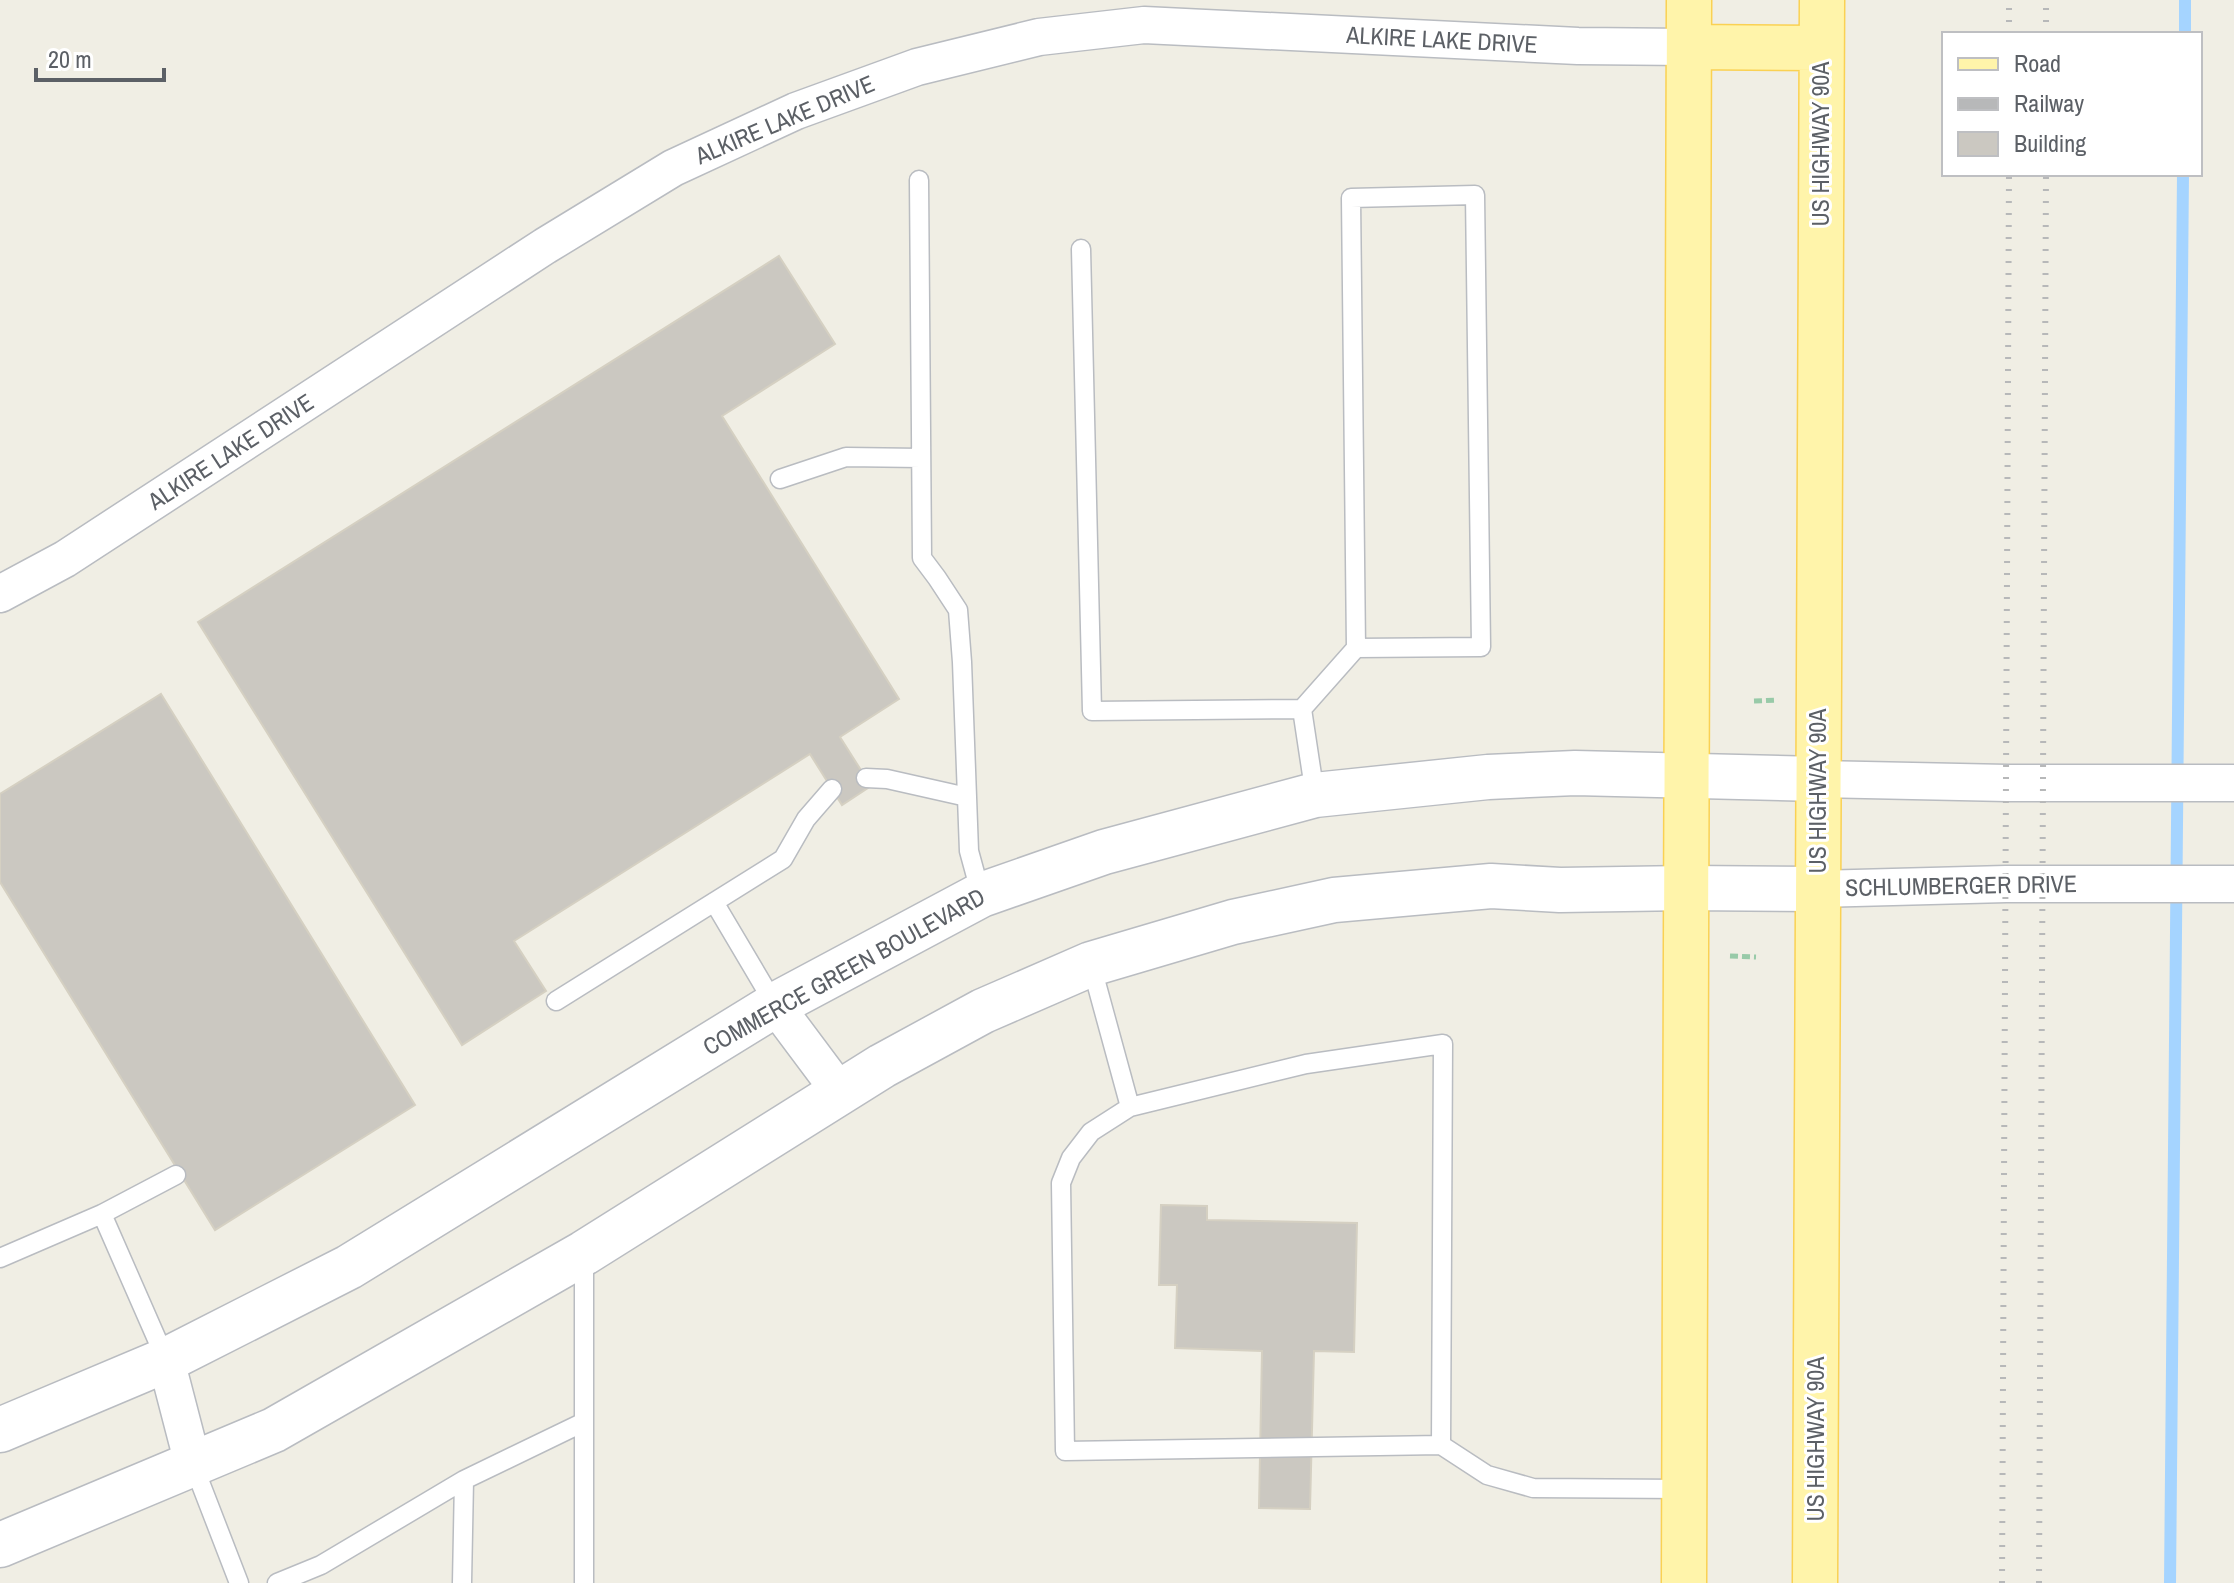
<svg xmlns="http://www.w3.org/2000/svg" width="2234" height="1583" viewBox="0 0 2234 1583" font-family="'Archivo Narrow',sans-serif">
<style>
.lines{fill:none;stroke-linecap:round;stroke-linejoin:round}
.stream{stroke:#a5d4ff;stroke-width:12}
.building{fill:#cbc8c1;stroke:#d5d0c2;stroke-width:2}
.service-casing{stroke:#b9bcc1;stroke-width:21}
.minor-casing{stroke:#b9bcc1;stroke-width:39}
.tertiary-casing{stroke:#b9bcc1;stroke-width:47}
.primary-casing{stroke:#fad153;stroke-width:47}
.path{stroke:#98caa8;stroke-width:5;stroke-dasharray:8 4;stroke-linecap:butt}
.service{stroke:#fff;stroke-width:18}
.minor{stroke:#fff;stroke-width:36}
.tertiary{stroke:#fff;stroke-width:44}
.primary{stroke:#fff4aa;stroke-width:44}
.rail{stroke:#b7b8b9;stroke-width:6;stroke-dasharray:2 10;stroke-linecap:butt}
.labels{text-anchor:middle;stroke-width:6;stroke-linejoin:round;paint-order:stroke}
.street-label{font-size:24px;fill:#5c6066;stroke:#fff}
</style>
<rect width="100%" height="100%" fill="#f0eee4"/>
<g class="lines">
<!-- stream -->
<path class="stream" d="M2185 34V0
M2170 1583 2183 174"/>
</g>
<!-- building -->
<path class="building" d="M779 256 835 344 722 416 899 699 840 737 871 786 842 805 810 754 514 941 546 991 462 1045 198 622Z
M161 694 415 1105 215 1230 0 882V794Z
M1161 1205 1207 1206V1220L1357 1223 1354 1352 1314 1351 1310 1509 1259 1508 1262 1351 1175 1348 1177 1285H1159Z"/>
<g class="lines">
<!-- service casing -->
<g class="service-casing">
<path id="service" d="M919 180 922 558 937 578 958 610 962 662 969 851 981 895
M1081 249 1092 711 1302 709
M780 479 846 457 921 458
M866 778 887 779 967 797
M1315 795 1302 709 1356 648 1351 198 1475 195 1481 647 1356 648
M714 902 775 1005
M1091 964 1130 1107
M556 1001 783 859 806 819 832 789
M102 1214 176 1175
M584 1256V1583
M0 1258 102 1214 166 1360
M1441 1445 1443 1044 1306 1064 1130 1107 1091 1132 1071 1158 1061 1183 1065 1451 1441 1445 1487 1475 1533 1488 1684 1489
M193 1464 239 1583
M277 1583 321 1565 464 1480 584 1422
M462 1583 464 1480"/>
</g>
<!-- minor casing -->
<g class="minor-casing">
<path id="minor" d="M0 594 65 559 545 246 673 168 796 111 917 67 1039 37 1144 25 1578 46 1689 47
M1818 779 2007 783H2234
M1817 889 2006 884H2234
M775 1005 840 1092
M166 1360 193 1464"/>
</g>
<!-- tertiary casing -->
<g class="tertiary-casing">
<path id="tertiary" d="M0 1430 166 1360 349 1267 775 1005 981 895 1104 852 1315 795 1488 777 1575 773 1818 779
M0 1545 274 1430 584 1253 882 1066 983 1011 1091 964 1233 922 1334 900 1491 886 1560 890 1687 888 1817 889"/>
</g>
<!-- primary casing -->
<g class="primary-casing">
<path id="primary" d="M1689 47 1821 48
M1684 1583 1689 0
M1815 1583 1822 0"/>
</g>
<!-- path -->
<path class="path" d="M1754 701 1778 700
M1730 956 1756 957"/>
<!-- service -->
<use href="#service" class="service"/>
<!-- minor -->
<use href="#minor" class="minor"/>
<!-- tertiary -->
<use href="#tertiary" class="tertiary"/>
<!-- primary -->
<use href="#primary" class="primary"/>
<!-- rail -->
<path class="rail" d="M2009 34V0
M2046 34V0
M2002 1583 2009 174
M2039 1583 2046 174"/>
</g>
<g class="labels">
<!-- street labels -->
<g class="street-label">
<text transform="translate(1442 40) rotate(3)" y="8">ALKIRE LAKE DRIVE</text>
<text transform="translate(785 120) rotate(-23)" y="8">ALKIRE LAKE DRIVE</text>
<text transform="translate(1821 144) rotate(-90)" y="8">US HIGHWAY 90A</text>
<text transform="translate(231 452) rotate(-33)" y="8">ALKIRE LAKE DRIVE</text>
<text transform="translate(1818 791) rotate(-90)" y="8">US HIGHWAY 90A</text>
<text transform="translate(1961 886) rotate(-1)" y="8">SCHLUMBERGER DRIVE</text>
<text transform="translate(844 972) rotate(-29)" y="8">COMMERCE GREEN BOULEVARD</text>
<text transform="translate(1816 1439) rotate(-90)" y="8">US HIGHWAY 90A</text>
</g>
</g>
<!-- legend -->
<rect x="1942" y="32" width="260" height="144" fill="#ffffff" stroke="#bebfc2" stroke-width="2"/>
<rect x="1958" y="58" width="40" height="12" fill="#fff4aa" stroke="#bebfc2" stroke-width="2"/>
<text x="2014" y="72" font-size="24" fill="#5c6066">Road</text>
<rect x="1958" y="98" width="40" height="12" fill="#b7b8b9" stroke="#bebfc2" stroke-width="2"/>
<text x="2014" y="112" font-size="24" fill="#5c6066">Railway</text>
<rect x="1958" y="132" width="40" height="24" fill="#cbc8c1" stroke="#bebfc2" stroke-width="2"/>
<text x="2014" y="152" font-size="24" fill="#5c6066">Building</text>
<!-- scale -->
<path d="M36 68v12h128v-12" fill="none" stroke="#5c6066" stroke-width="4"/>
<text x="48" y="68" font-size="24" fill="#5c6066" stroke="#ffffff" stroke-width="6" paint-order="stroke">20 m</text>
</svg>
